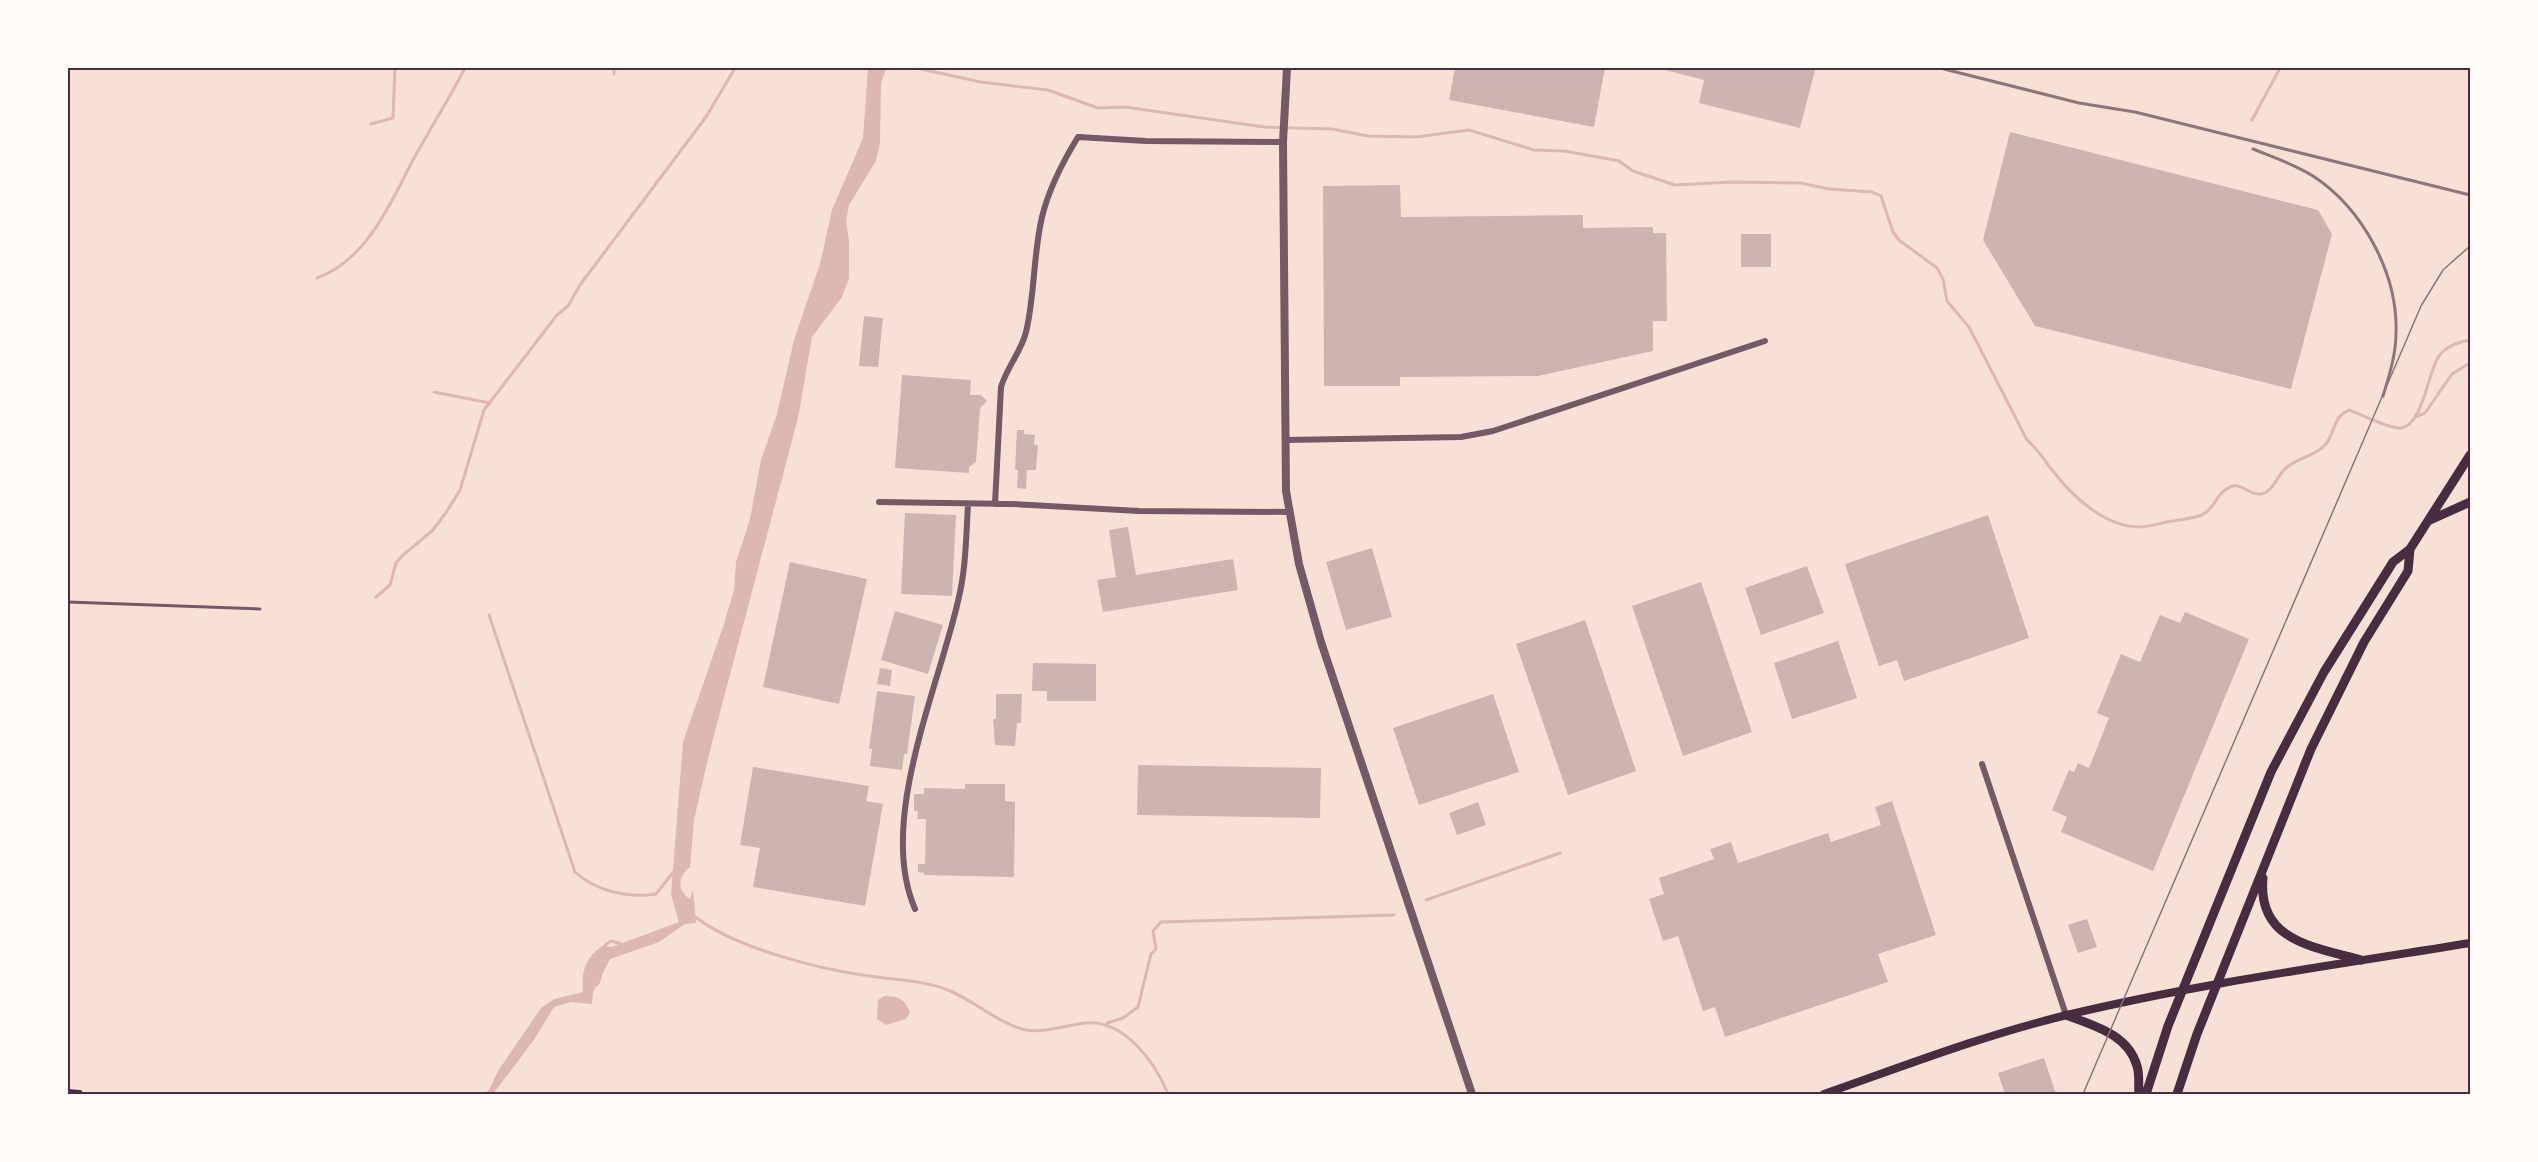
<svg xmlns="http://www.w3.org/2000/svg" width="2538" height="1162" viewBox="0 0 2538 1162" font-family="'Zilla Slab',serif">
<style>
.water{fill:#dcb8b0}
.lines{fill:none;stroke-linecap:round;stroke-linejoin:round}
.stream{stroke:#dcb8b0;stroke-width:3}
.building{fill:#ccb4b1}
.service{stroke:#755966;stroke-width:3}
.minor{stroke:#755966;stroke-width:6}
.tertiary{stroke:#755966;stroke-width:8}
.secondary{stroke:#4a2c40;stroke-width:8}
.primary{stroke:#4a2c40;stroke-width:9}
.tram{stroke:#8f747c;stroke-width:1.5}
.rail{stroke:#8f747c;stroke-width:3}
.neatline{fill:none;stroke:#4a2c40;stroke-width:2}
</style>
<rect width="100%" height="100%" fill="#f7e1d7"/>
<!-- water -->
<path class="water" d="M868 68H886L881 84 880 142 876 161 849 205 846 221 849 241V278L842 297 812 337 798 418 709 754 694 820 690 867C677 877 677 890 690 899L693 889 696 923 685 924 659 942 610 959 593 992 592 1004 571 1002 554 1007 533 1041 493 1094H483L489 1090 498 1071 541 1008 554 999 583 992C581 973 585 958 602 946L612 947 679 922 671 895 683 742 723 627 734 590 736 562 750 519 761 460 777 414 794 340 820 264 832 210 863 138Z
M884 996C899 996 905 999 910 1013L906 1019 886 1025 877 1019 878 1000Z"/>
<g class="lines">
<!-- stream -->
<path class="stream" d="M916 68 981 82 1048 90 1098 108 1125 107 1264 127 1332 129 1368 136 1416 137 1469 130 1534 150 1565 151 1619 161 1633 171 1675 185 1732 182 1800 183 1829 189 1872 192 1881 196 1893 232 1899 240 1937 268 1943 279 1947 301 1969 327 2027 440C2038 449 2044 460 2053 471 2072 496 2105 527 2139 527 2148 527 2157 524 2166 522 2177 520 2191 519 2202 515 2216 508 2216 493 2230 487 2242 482 2249 495 2260 494 2272 494 2277 476 2285 469 2296 458 2313 457 2324 446 2335 436 2332 417 2349 410 2361 414 2389 429 2401 428 2423 425 2428 371 2439 356 2446 346 2459 342 2470 340
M614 74V68
M2252 120 2280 68
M371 124 393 118 395 68
M317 278C367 260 390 204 413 160 430 129 449 99 465 68
M434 392 490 403
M2415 417 2425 413 2452 374 2470 363
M376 597 390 585 396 563 402 556 433 530 447 511 460 490 484 410 557 315 568 306 580 285 706 117 735 68
M489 615 575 872C597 892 628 898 656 894L675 870
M1426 900 1560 853
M694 916C735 948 818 969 869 976 896 980 925 980 950 991 975 1001 999 1024 1026 1030 1046 1033 1066 1025 1085 1023 1124 1019 1155 1062 1168 1094
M597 985C607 970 594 949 611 941L625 945
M1107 1023 1123 1018 1138 1007 1151 954 1156 949 1153 931 1161 922 1394 915"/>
</g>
<!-- building -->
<path class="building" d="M1455 68H1605L1594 127 1449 100Z
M1666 68H1805L1815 70 1800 128 1699 103 1704 80 1665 70Z
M2010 132 2318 210 2332 234 2291 389 2035 326 1983 240Z
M1400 185 1401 217 1583 215V228L1653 227V233H1666L1667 321H1653V351L1538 376 1400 377V386H1324L1323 186Z
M1741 234H1771V267H1741Z
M864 316 883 318 878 367 859 366Z
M902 375 971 380 970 395H981L987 401 980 408 976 462 969 467V473L895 468Z
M1017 430H1024V434L1035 435 1034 445H1038L1036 470H1027L1026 489 1017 488 1018 470H1015Z
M905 513 956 515 952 596 901 594Z
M1988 515 2029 638 1904 681 1897 660 1879 666 1845 564Z
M1128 527 1136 575 1233 559 1238 590 1103 612 1097 580 1116 577 1109 530Z
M1372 548 1392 617 1346 630 1326 562Z
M790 562 867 579 839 704 763 687Z
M1807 566 1824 613 1761 635 1745 588Z
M1701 582 1752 732 1683 756 1632 606Z
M895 611 943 625 928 674 881 660Z
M2185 612 2249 639 2153 871 2061 832 2067 817 2052 810 2069 770 2074 772 2078 763 2089 768 2109 718 2097 713 2121 654 2140 662 2160 615 2180 623Z
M1585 620 1636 771 1568 795 1516 644Z
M1838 641 1857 698 1792 719 1774 663Z
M1033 663 1096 664V701H1047V691H1032Z
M880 668 892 670 890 686 877 684Z
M877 691 915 696 907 754H904L902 770 870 766 872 749H869Z
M996 694H1022L1021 723H1017L1015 746 995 745 993 719H996Z
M1493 694 1519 772 1419 805 1393 728Z
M1138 765 1321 768 1320 818 1137 815Z
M753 767 869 786 866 801 883 804 865 906 753 887 760 848 740 845Z
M965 784H1005V801L1015 802 1014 877 924 875V873L918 872V864H925L926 819H917L918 811H914V794H924V788L965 789Z
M1892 801 1936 935 1878 954 1888 982 1725 1037 1715 1007 1703 1011 1678 936 1663 941 1649 899 1664 894 1659 878 1714 859 1710 849 1731 842 1738 863 1828 833 1831 842 1881 825 1875 807Z
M1478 802 1486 825 1457 835 1449 813Z
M2087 919 2097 947 2078 953 2068 925Z
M2044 1058 2056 1094H2005L1998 1073Z"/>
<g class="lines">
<!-- service -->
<path class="service" d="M68 602 260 609"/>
<!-- minor -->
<path class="minor" d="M1285 440 1461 437 1493 431 1765 341
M879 502 1013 504 1139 511 1289 512
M995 504 1001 387C1007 367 1021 352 1026 332 1035 295 1033 255 1042 217 1049 188 1062 163 1078 137L1146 141 1283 142
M1982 764 2066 1015
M915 909C877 822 938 690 958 601 966 570 966 537 968 505"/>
<!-- tertiary -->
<path class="tertiary" d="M1287 68 1283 142 1286 491 1299 564 1321 642 1472 1094"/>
<!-- secondary -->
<path class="secondary" d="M68 1093 79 1094
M1824 1094C1904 1066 1984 1035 2067 1015 2200 983 2336 965 2470 943"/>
<!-- primary -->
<path class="primary" d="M2428 521 2470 502
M2263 878C2257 941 2314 947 2361 960
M2066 1015C2094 1026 2128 1034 2137 1066 2140 1075 2138 1085 2139 1094
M2146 1094 2168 1026 2271 772 2324 672 2393 562 2410 549 2470 455
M2177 1094 2197 1034 2311 749 2364 642 2408 571 2410 549"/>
<!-- tram -->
<path class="tram" d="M2083 1094 2421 306 2443 270 2470 246"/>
<!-- rail -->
<path class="rail" d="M1940 68 2079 103 2135 112 2470 195
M2253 149C2273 157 2294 164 2313 176 2362 208 2398 273 2396 333 2396 355 2389 376 2383 396"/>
</g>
<!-- border -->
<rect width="2538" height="1162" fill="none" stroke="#fffaf5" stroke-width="138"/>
<rect x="69" y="69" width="2400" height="1024" class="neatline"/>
</svg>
